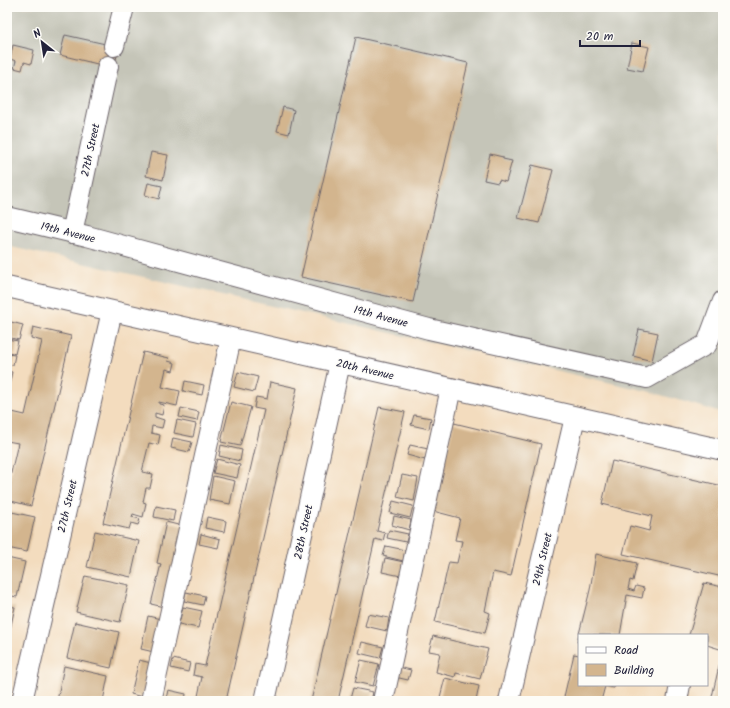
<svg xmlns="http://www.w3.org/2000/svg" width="730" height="708" viewBox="0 0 730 708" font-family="Kalam,sans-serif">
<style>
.industrial{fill:#c5c5b8}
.building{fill:#d3b58e}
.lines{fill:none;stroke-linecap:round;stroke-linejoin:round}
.minor-casing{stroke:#6b6369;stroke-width:22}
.minor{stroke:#fff;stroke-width:20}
.labels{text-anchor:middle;stroke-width:3;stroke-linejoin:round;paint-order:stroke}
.street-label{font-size:11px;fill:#22223b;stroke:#fdfcf7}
</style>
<rect width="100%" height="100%" fill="#fdfcf7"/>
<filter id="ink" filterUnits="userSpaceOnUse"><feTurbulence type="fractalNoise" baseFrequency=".025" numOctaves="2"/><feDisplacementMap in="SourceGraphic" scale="8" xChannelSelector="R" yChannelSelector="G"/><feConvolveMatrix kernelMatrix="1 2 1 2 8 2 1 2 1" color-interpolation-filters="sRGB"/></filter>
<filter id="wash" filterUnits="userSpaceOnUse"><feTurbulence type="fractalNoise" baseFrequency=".012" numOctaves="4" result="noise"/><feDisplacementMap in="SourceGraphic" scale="16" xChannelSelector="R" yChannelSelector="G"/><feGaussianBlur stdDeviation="0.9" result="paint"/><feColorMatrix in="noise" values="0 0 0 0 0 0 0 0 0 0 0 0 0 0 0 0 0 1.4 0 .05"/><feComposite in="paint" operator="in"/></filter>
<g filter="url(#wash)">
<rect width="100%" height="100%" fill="#f3dcbe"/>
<!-- industrial -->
<path class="industrial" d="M7 7H723V413L647 391 7 246Z"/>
<g id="blocks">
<!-- building -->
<path class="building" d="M65 35 119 47 114 68 60 55Z
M356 37 468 63 413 302 301 277Z
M632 43 649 47 643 71 627 68Z
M13 45 34 50 31 64 24 62 22 70 14 68 16 61 10 59Z
M283 107 294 110 289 134 277 131Z
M151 152 168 155 163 180 146 176Z
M490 154 503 157V159L512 161 506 182 499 180 498 183 484 180Z
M532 165 553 170 539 223 518 218Z
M148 183 162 186 159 199 145 195Z
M7 321 23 325 19 340 7 337Z
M33 327 71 336 31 506 7 500V486H8L18 443 7 441V426L8 427 12 412 25 415 42 341 31 338Z
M639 329 658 333 652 361 633 356Z
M7 339 18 341 15 354 7 351Z
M143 352 169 358 168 361 175 363 173 371 166 369 162 387 180 391 177 406 159 402V404L164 405 162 415 155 413V417L164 420 162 428 152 426 151 433 160 435 158 445 149 443 142 472 153 474 150 488H146L143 502 146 503 143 517 133 514 132 517 140 519 138 525 131 523 129 529 103 523Z
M7 354 15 355 13 365 7 364Z
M7 371 12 372 8 390H7Z
M238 372 258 377 254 392 234 387Z
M185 381 204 385 202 395 183 391Z
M270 382 297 388 226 701H197L202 677 193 675 195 664 205 666 264 410 254 408 256 397 267 399Z
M231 402 251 407 240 446 221 442Z
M379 407 405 412 377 531 385 533 383 541 375 539 338 701H311Z
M181 408 199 412 197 421 179 417Z
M414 415 431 418 429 429 411 425Z
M177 420 196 424 193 437 174 433Z
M454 423 541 444 511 576 493 572 485 611 490 613 485 633 435 622 449 562 457 563 462 541 455 540 460 518 433 511Z
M173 438 192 442 189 452 171 448Z
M221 445 242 450 240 461 219 456Z
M410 445 428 449 425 460 407 455Z
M217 459 240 465 237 478 213 473Z
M612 461 723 486V577L623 554 630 526 649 531 652 516 602 504Z
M402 475 418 478 414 501 397 497Z
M213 476 235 481 230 504 209 500Z
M393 501 413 506 410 518 390 513Z
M156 506 175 510 173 521 154 517Z
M7 511 35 517 27 552 7 548Z
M394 516 411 520 409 530 392 525Z
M207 517 226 521 224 532 205 528Z
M166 522 186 527 168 608 151 604 161 564 157 563Z
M389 530 408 534 406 542 387 538Z
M95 531 139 541 131 577 87 567Z
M201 534 220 539 218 548 199 544Z
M386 546 405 550 403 561 383 556Z
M596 554 637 563 633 581 630 580 628 589 634 591 636 586 644 588 642 598 627 595 620 635H579V642H577L590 590Z
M7 558 25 562 17 597 7 595Z
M385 558 404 562 401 576 382 572Z
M85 576 129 585 120 622 76 612Z
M704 583 723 587V650L707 645V635H689Z
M186 592 205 596 203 605 184 601Z
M7 606 15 607 8 639H7Z
M183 607 202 611 198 628 179 624Z
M368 614 389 618 387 631 365 626Z
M148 616 165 620 158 653 141 649Z
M75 622 119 632 111 668 67 658Z
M433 636 488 649 480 679 456 673 455 677 436 672 440 653 429 651Z
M362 642 383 647 380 658 359 653Z
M722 653 723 701H711Z
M574 654 579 655V685H615L614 688 605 686 601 701H563Z
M173 659 190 663 188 672 171 668Z
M139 660 155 664 146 698 131 694Z
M361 660 379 664 373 686 355 682Z
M64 666 108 676 103 701H57Z
M398 667 411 670 408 680 395 677Z
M445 678 479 686 476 701H439Z
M353 688 373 692 371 701H352V699H350Z
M168 690 186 694 185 701H175L166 699Z"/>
</g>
</g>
<g filter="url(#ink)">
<use href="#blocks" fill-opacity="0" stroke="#6b6369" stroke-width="1"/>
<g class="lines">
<!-- minor casing -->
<g class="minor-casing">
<path id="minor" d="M114 46 124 7
M7 217 87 236 429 329 647 378 707 344 723 301
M72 233 108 66
M7 287 723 450
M22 701 112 311
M151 701 231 338
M265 701 340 363
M383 701 451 388
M509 701 575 417
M677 701 680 685"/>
</g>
<!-- minor -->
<use href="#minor" class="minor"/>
</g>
</g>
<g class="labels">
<!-- street labels -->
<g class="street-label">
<text transform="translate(90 150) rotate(-78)" y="4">27th Street</text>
<text transform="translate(68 232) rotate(14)" y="4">19th Avenue</text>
<text transform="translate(381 316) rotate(15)" y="4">19th Avenue</text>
<text transform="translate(365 369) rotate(13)" y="4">20th Avenue</text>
<text transform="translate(67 506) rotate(-77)" y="4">27th Street</text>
<text transform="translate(303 532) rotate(-78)" y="4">28th Street</text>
<text transform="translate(542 559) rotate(-77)" y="4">29th Street</text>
</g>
</g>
<!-- margin -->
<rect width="730" height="708" fill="none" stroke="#fdfcf7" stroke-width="24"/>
<!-- legend -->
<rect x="578" y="634" width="130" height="52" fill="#fdfcf7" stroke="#a5a5ac"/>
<rect x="586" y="647" width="20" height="6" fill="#ffffff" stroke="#a5a5ac"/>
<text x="614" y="654" font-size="12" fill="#22223b">Road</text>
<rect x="586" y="664" width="20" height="12" fill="#d3b58e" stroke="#a5a5ac"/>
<text x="614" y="674" font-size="12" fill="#22223b">Building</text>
<!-- north arrow -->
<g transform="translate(42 42) rotate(330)" stroke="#fdfcf7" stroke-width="3" paint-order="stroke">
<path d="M0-3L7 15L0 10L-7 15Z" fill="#22223b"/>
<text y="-6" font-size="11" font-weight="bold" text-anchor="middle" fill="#22223b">N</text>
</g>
<!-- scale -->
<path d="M580 40v6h60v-6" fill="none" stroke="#22223b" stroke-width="2"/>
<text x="586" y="40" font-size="12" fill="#22223b" stroke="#fdfcf7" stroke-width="3" paint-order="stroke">20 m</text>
</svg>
